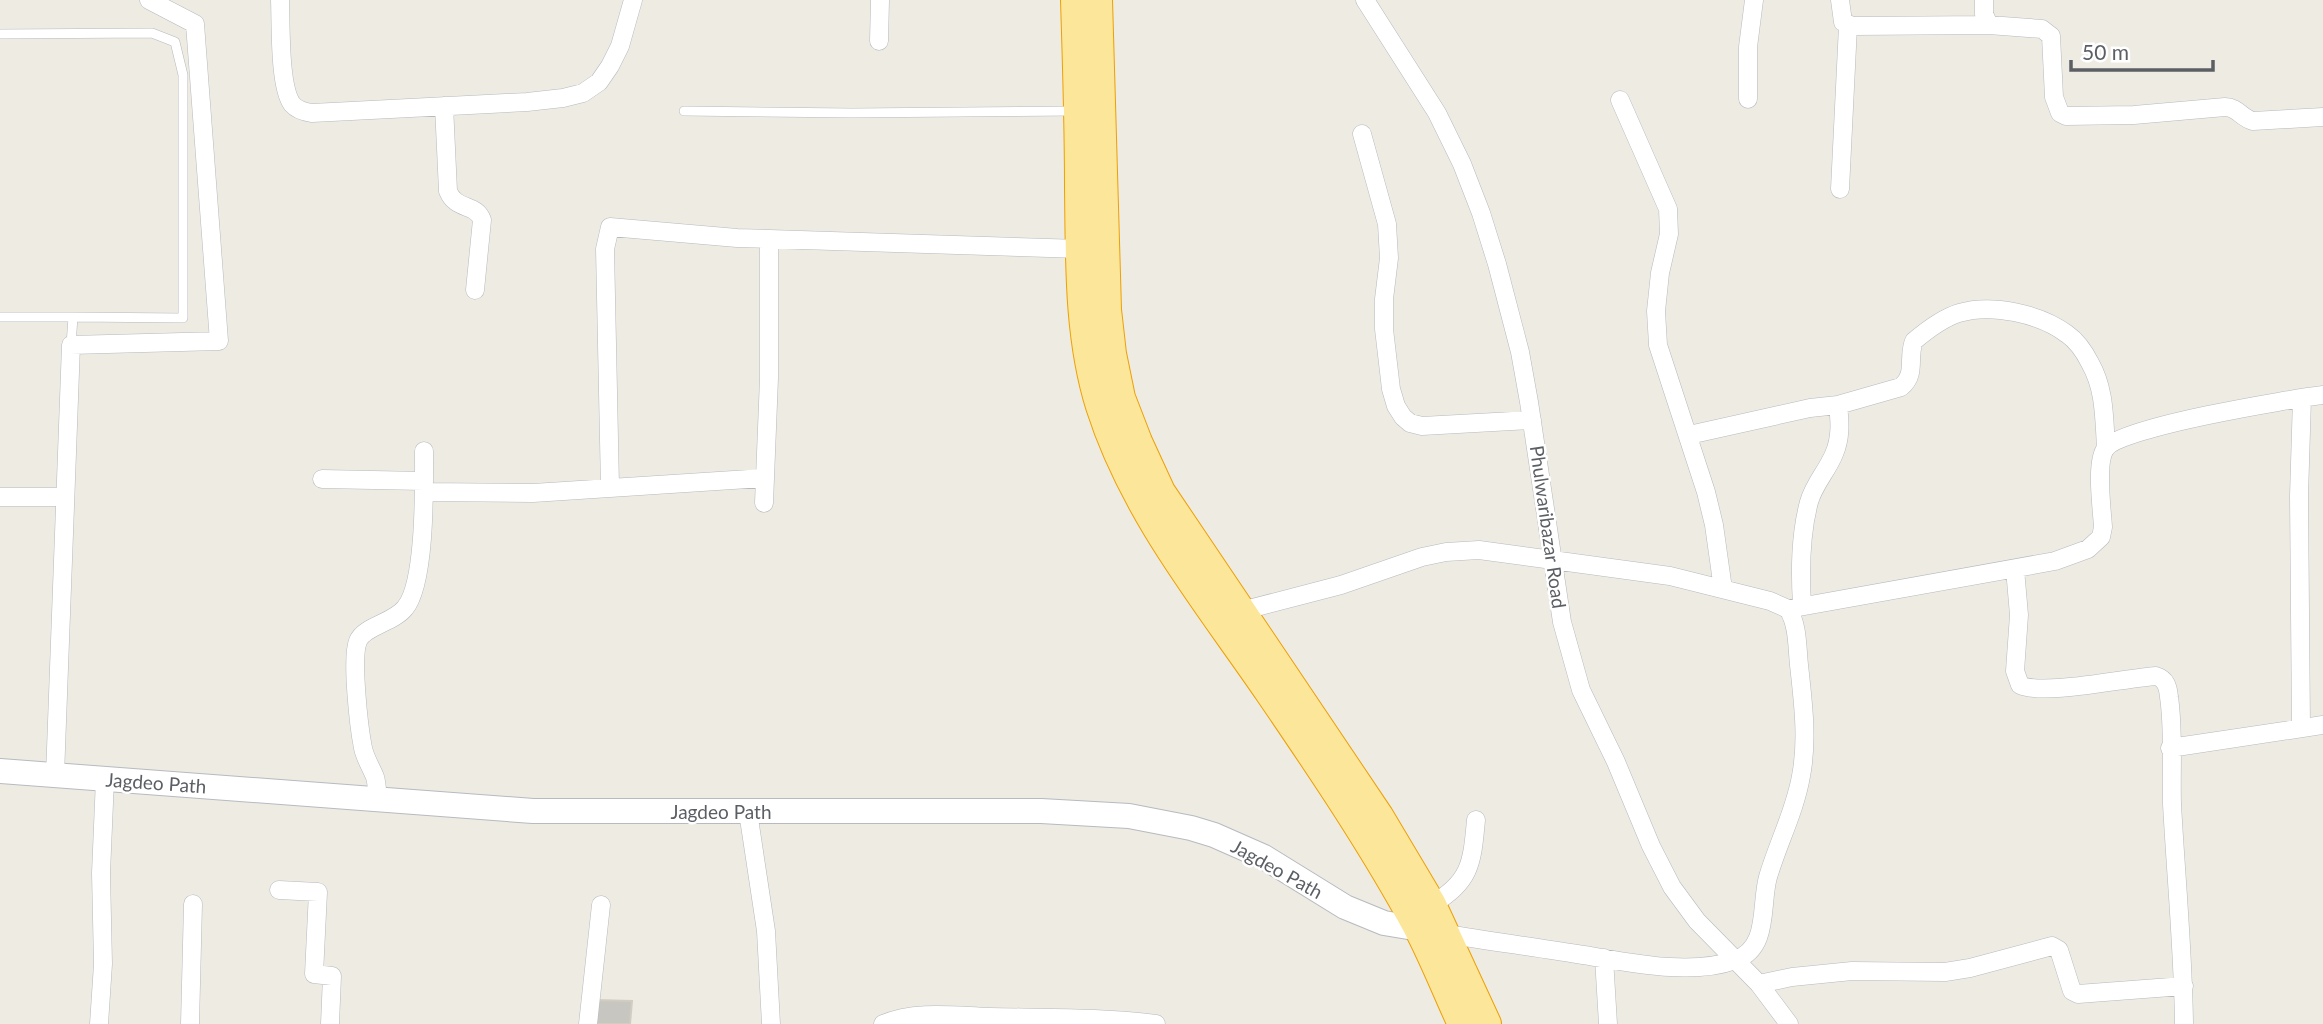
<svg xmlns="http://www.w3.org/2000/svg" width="2323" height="1024" viewBox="0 0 2323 1024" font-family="Lato,sans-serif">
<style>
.building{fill:#c8c6c0;stroke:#d2cdc1;stroke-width:2}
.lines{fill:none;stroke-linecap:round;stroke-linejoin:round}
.service-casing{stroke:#b6b9bd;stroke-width:10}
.minor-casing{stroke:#b6b9bd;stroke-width:19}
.secondary-casing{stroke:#b7babf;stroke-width:26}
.trunk-casing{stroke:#eda003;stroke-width:32}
.service{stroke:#fff;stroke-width:9}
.minor{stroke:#fff;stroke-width:18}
.secondary{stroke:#fff;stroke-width:24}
.trunk{stroke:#fce69a;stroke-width:30}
.labels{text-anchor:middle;stroke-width:5;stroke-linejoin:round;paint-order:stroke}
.street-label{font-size:19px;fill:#5b5f64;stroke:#fff}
</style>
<rect width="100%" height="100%" fill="#eeebe3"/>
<!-- building -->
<path class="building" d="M595 1000 632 1001 630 1024H594Z"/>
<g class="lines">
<!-- service casing -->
<g class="service-casing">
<path id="service" d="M0 34 152 33 175 42 183 75V318L73 317
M684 111 852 113 1074 111
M0 317H73L71 345"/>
</g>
<!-- minor casing -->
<g class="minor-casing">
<path id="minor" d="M280 0C281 24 279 86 292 104 297 110 304 112 312 113L527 102 563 98 583 93 599 82 610 66 620 46 633 0
M1365 0 1437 113 1462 164 1481 213 1497 264 1520 352 1529 402 1562 622 1581 690 1616 762 1651 846 1672 887 1697 921 1759 984 1789 1024
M1840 0 1843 22 1853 26 1989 25
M1984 0V14L1989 25 2042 29 2051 36 2054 97 2060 113 2066 116 2134 115 2225 107C2238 107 2241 118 2253 121L2323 117
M879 41 880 0
M1748 99V47L1754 0
M1620 100 1668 209 1669 234 1660 273 1656 311 1658 345 1706 492 1714 525 1723 589
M444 106 448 191C456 211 476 203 482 220L475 290
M1362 134 1387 224 1389 258 1384 299V329L1391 389 1396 406 1403 417 1410 423 1422 426 1532 420
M1840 189 1848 26
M1689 435 1810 408 1838 405 1901 387C1917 374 1907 358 1914 341 1927 330 1943 318 1959 313 1992 303 2040 314 2067 334 2077 341 2085 353 2090 363 2105 389 2104 418 2106 447
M322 479 424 481
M610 487 605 249 610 227 737 238 1081 249
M424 492 533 493 765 478
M0 497H64
M764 503 769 378V239
M2015 569 2019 615 2015 671 2020 685C2043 696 2126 678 2156 676 2166 679 2168 687 2169 697 2174 731 2171 768 2172 804 2176 877 2183 949 2184 1023
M1802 606C1800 571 1800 536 1809 502 1814 484 1827 471 1834 454 1841 438 1840 422 1838 405
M1788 609 2055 561 2088 549 2101 537 2103 527C2102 509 2095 461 2106 448 2121 427 2290 399 2323 395
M1241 611 1341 585 1422 557 1446 552 1479 550 1670 576 1770 601 1788 609C1798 625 1797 646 1799 665 1803 702 1808 740 1801 776 1795 811 1778 843 1768 877 1760 905 1770 948 1735 960 1689 977 1624 961 1577 954 1533 947 1489 941 1446 934
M2301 727 2299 496 2302 398
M2170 748 2323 725
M55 776 71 345 219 341 195 24 149 0
M378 799C377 792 377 784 375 777 371 767 365 758 363 748 359 728 351 658 358 641 364 626 393 623 405 608 426 583 424 485 424 451
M748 812 766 931 771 1024
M279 890 318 892 314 974 332 976 330 1024
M1431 905C1471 882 1472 863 1476 820
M1604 958 1608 1024
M1759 984 1792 977 1852 971 1945 972 1970 968 2052 946 2059 950 2072 991 2078 994 2184 986
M99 1024 103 964 101 873 105 779
M190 1024 193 904
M588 1024 601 905
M883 1024C916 1010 955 1016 990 1017 1045 1018 1101 1017 1156 1024"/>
</g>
<!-- secondary casing -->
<g class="secondary-casing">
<path id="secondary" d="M0 771 533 811H1041L1129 816 1191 828 1214 835 1264 857 1345 907 1384 923 1420 929"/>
</g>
<!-- trunk casing -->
<g class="trunk-casing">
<path id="trunk" d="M1076 0C1078 62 1080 124 1080 187 1081 259 1079 336 1101 406 1135 513 1207 600 1270 692 1322 768 1374 845 1418 926 1435 958 1448 992 1463 1024
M1097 0 1106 310 1111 354 1120 398 1137 442 1160 492 1378 816 1431 905 1486 1024"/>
</g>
<!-- service -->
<use href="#service" class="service"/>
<!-- minor -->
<use href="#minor" class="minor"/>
<!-- secondary -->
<use href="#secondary" class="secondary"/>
<!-- trunk -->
<use href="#trunk" class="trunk"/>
</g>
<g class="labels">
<!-- street labels -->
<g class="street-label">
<text transform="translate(1548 527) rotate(82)" y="7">Phulwaribazar Road</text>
<text transform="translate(156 783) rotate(4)" y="7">Jagdeo Path</text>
<text x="721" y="819">Jagdeo Path</text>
<text transform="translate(1277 869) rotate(29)" y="7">Jagdeo Path</text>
</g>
</g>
<!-- scale -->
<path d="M2071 60v10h142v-10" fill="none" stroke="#5b5f64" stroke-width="3.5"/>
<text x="2082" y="60" font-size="21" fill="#5b5f64" stroke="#ffffff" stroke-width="5" paint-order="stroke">50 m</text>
</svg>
